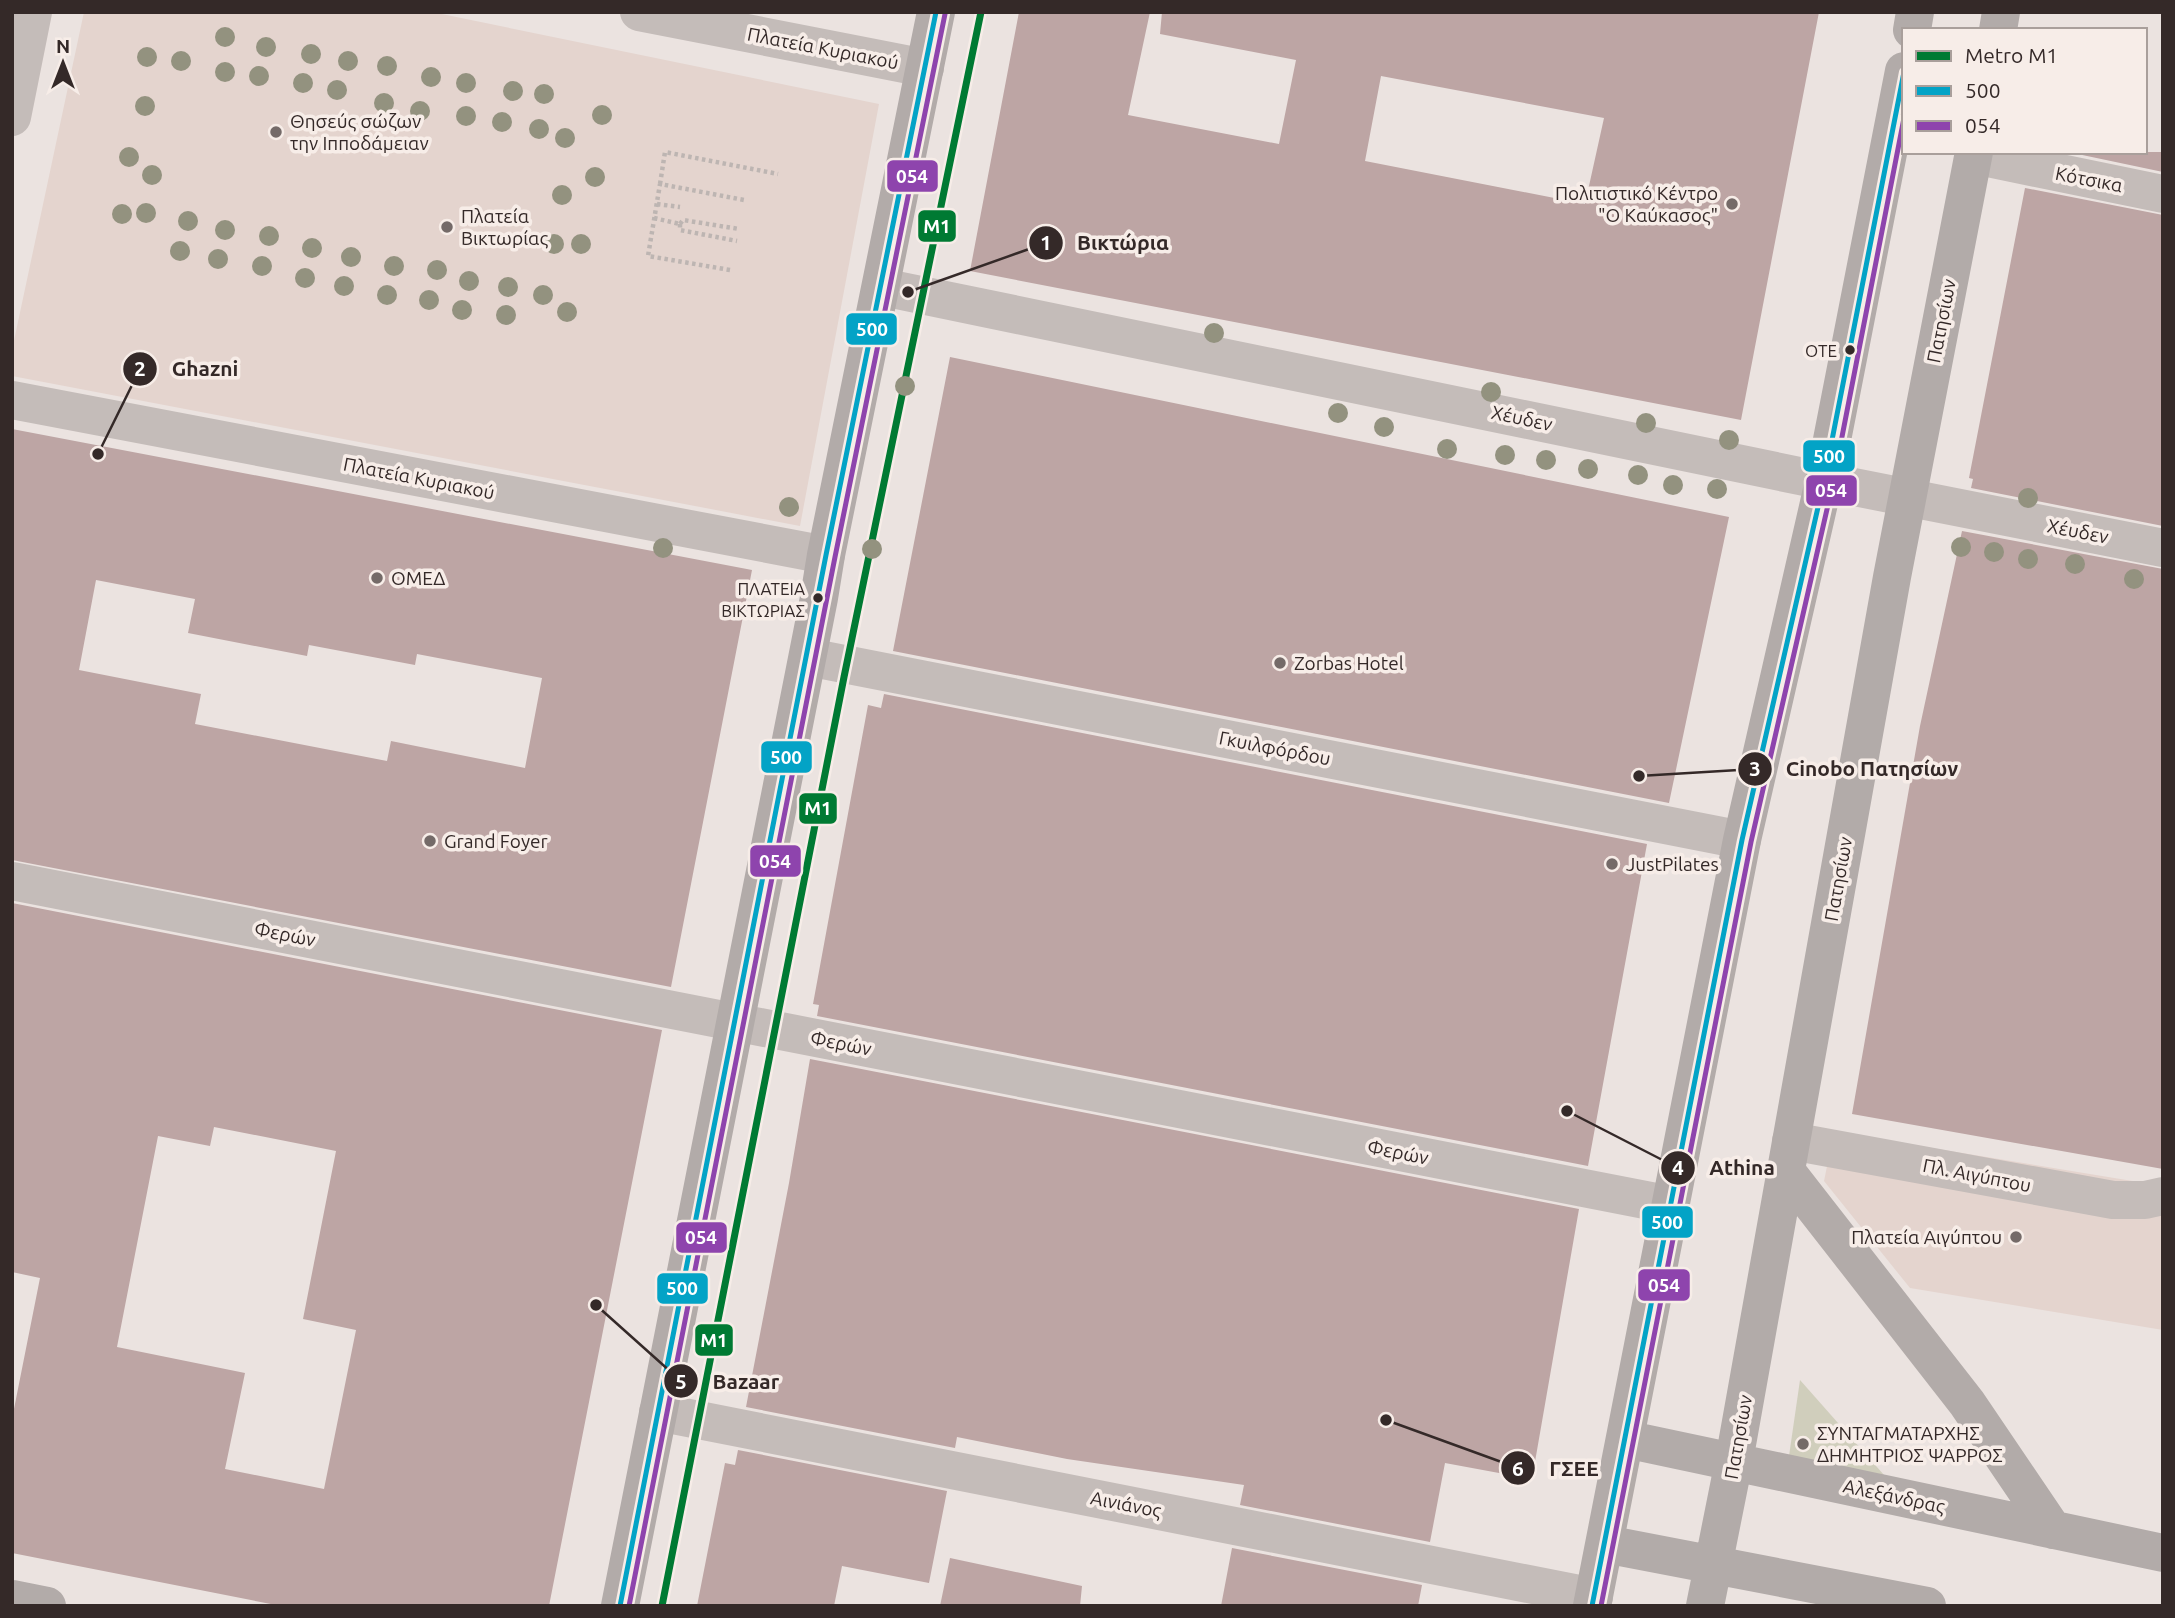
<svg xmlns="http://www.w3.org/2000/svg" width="2175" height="1618" viewBox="0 0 2175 1618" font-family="Ubuntu,sans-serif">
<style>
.green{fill:#d0cebc}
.plaza{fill:#e4d4ce}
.building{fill:#bda5a4;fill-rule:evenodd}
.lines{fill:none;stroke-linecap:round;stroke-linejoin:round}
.path{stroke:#bdb5b2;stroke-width:4.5;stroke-dasharray:3.5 3.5;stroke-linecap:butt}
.minor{stroke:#c4bcb9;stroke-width:38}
.major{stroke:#b2aba9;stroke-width:38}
.bus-1-casing{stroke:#f7ede8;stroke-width:10}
.bus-2-casing{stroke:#f7ede8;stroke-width:10}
.bus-1{stroke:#03a3c6;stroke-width:5}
.bus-2{stroke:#8e44ad;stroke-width:5}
.metro-1-casing{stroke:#f7ede8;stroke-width:12}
.metro-1{stroke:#007a33;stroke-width:7}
.tree{fill:#93927f}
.poi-dot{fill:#746a68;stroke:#f7ede8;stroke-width:2.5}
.bus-dot{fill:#342928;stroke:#f7ede8;stroke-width:2.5}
.labels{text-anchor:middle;stroke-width:7;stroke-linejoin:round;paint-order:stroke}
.bus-label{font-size:17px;fill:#342928;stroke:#f7ede8;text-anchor:end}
.street-label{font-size:19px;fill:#342928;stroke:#f7ede8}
.poi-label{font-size:19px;fill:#342928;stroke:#f7ede8;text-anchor:start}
.leader{fill:none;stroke:#342928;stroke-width:2.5}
.callout-dot{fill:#342928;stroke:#f7ede8;stroke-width:2.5}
.mark-label{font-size:21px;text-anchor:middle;font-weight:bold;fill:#fff}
.callout-label{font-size:21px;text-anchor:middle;font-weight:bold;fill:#342928;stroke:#f7ede8;stroke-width:7;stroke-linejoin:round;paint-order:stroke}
.line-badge{stroke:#f7ede8;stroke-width:2.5}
.badge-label{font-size:19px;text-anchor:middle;font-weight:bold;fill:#fff}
</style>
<rect width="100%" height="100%" fill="#ebe3e0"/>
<!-- green -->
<path class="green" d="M1800 1380 1884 1475 1789 1456Z"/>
<!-- plaza -->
<path class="plaza" d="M84 12H432L879 104 800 526 12 376V350Z
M1834 1132 2163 1186V1330L1910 1288 1824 1181Z"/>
<!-- building -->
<path class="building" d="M1019 12H1150L1128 115 1279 144 1296 60 1160 34 1162 12H1819L1741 420 970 271ZM1381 76 1604 118 1585 204 1365 161Z
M2068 152H2163V172Z
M2025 188 2163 215V526L1971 488 1973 479 1969 478Z
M950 357 1729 517 1669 803 893 651Z
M12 429 752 570 671 987 12 860ZM96 580 195 599 188 633 307 656 309 645 415 665 417 654 542 678 525 768 391 741 387 761 195 724 201 694 79 670Z
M1962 531 2163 569V1169L1852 1114 1920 726Z
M884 694 1647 844 1588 1166 817 1016 819 1005 813 1004 868 705 881 708Z
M12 903 662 1030 549 1606H281L12 1553V1419L40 1278 12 1272ZM214 1127 336 1151 303 1319 356 1330 324 1489 225 1469 245 1373 117 1347 158 1136 210 1146Z
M810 1059 1579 1209 1532 1479 1445 1463 1430 1542 1240 1505 1244 1485 1067 1459 957 1437 955 1448 746 1407 789 1183Z
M738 1450 947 1491 929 1583 842 1566 834 1606H697L725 1463 735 1465Z
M1232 1548 1422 1585 1418 1606H1221Z
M950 1558 1082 1586 1080 1606H940Z"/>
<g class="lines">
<!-- path -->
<path class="path" d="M660 184 665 152 778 174
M657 204 680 207
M654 218 680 224
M680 224V230L737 241
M680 224 683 220 739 229
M730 270 648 256 660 184 744 200"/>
<!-- minor -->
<path class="minor" d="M639 12 925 68
M12 117 33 12
M1973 155 2163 194
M882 287 1824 481 2163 548
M12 400 826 555
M808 657 1742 840
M12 881 1671 1205
M1791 1141 2113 1200H2145L2163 1196
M658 1412 1594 1597"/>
<!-- major -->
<path class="major" d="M1912 30 1915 12
M1998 30 2001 12
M1786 1171 1967 1403 2053 1530
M1625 1439 2163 1553
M1605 1544 1927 1606
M12 1599 47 1606
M620 1606 819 598 826 555 936 12
M1592 1606 1742 840 1824 481 1904 71
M1705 1606 1734 1461 1892 577 1974 152"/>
<!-- bus-1 casing -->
<g class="bus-1-casing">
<path id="bus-1" d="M620 1606 826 555 936 12
M1592 1606 1742 840 1824 481 1904 72"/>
</g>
<!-- bus-2 casing -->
<g class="bus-2-casing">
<path id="bus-2" d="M629 1606 835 557 945 14
M1601 1606 1751 842 1833 483 1904 118"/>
</g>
<!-- bus-1 -->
<use href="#bus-1" class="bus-1"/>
<!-- bus-2 -->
<use href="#bus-2" class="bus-2"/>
<!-- metro-1 casing -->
<g class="metro-1-casing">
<path id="metro-1" d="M662 1606 844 677 981 12"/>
</g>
<!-- metro-1 -->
<use href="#metro-1" class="metro-1"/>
</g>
<!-- trees -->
<g class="tree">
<circle cx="225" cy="37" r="10"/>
<circle cx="266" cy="47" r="10"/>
<circle cx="311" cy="54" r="10"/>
<circle cx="147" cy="57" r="10"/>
<circle cx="181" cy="61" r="10"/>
<circle cx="348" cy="61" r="10"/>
<circle cx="387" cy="66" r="10"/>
<circle cx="225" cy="72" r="10"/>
<circle cx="259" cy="76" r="10"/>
<circle cx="431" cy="77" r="10"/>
<circle cx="303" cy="83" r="10"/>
<circle cx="466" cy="83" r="10"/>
<circle cx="337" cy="90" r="10"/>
<circle cx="513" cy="91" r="10"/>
<circle cx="544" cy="94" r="10"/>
<circle cx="384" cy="103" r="10"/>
<circle cx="145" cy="106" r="10"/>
<circle cx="420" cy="111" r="10"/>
<circle cx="602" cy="115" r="10"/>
<circle cx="466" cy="116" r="10"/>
<circle cx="502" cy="122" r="10"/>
<circle cx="539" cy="129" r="10"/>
<circle cx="565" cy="138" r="10"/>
<circle cx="129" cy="157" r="10"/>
<circle cx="152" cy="175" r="10"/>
<circle cx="595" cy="177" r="10"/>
<circle cx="562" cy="195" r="10"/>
<circle cx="146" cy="213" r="10"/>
<circle cx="122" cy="214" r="10"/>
<circle cx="188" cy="221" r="10"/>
<circle cx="225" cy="230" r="10"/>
<circle cx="269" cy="236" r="10"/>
<circle cx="554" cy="244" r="10"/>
<circle cx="581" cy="244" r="10"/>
<circle cx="312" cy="248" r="10"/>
<circle cx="180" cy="251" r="10"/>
<circle cx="351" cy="257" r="10"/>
<circle cx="218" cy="259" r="10"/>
<circle cx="262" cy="266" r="10"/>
<circle cx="394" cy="266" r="10"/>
<circle cx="437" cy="270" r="10"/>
<circle cx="305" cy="278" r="10"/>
<circle cx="469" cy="281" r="10"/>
<circle cx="344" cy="286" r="10"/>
<circle cx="508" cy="287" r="10"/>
<circle cx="387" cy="295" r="10"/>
<circle cx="543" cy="295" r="10"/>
<circle cx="429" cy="300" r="10"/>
<circle cx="462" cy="310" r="10"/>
<circle cx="567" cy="312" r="10"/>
<circle cx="506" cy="315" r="10"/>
<circle cx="1214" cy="333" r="10"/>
<circle cx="905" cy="386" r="10"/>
<circle cx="1491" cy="392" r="10"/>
<circle cx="1338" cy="413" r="10"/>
<circle cx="1646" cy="423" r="10"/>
<circle cx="1384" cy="427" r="10"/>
<circle cx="1729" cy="440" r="10"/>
<circle cx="1447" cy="449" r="10"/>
<circle cx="1505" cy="455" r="10"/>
<circle cx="1546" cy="460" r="10"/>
<circle cx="1588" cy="469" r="10"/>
<circle cx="1638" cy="475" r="10"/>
<circle cx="1673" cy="485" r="10"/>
<circle cx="1717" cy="489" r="10"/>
<circle cx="2028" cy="498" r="10"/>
<circle cx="789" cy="507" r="10"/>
<circle cx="1961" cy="547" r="10"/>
<circle cx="663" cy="548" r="10"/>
<circle cx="872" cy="549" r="10"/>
<circle cx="1994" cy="552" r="10"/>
<circle cx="2028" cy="559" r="10"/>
<circle cx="2075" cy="564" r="10"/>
<circle cx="2134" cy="579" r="10"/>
</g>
<!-- markers -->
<g class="poi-dot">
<circle cx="276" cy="132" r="7"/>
<circle cx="1732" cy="204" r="7"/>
<circle cx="447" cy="227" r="7"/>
<circle cx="377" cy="578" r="7"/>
<circle cx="1280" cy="663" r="7"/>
<circle cx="430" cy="841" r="7"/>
<circle cx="1612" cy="864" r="7"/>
<circle cx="2016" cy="1237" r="7"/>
<circle cx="1803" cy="1444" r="7"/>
</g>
<g class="bus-dot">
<circle cx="1850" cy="350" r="6"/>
<circle cx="818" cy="598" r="6"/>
</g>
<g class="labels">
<!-- bus labels -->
<g class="bus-label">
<text x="1837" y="357">ΟΤΕ</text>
<text x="805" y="595">ΠΛΑΤΕΙΑ<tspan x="805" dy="22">ΒΙΚΤΩΡΙΑΣ</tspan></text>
</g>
<!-- street labels -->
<g class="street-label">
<text transform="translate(823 48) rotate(11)" y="7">Πλατεία Κυριακού</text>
<text transform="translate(2089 179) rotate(11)" y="7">Κότσικα</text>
<text transform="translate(1941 321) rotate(-79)" y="7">Πατησίων</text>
<text transform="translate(1522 418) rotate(12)" y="7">Χέυδεν</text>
<text transform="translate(419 478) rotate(11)" y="7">Πλατεία Κυριακού</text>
<text transform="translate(2078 531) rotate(11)" y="7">Χέυδεν</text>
<text transform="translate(1275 748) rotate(11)" y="7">Γκυιλφόρδου</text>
<text transform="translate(1838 879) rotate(-80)" y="7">Πατησίων</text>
<text transform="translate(285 934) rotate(11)" y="7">Φερών</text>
<text transform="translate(841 1043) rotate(11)" y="7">Φερών</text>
<text transform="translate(1398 1152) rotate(11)" y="7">Φερών</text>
<text transform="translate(1977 1175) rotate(11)" y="7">Πλ. Αιγύπτου</text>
<text transform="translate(1738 1437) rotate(-80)" y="7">Πατησίων</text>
<text transform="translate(1894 1496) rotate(12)" y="7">Αλεξάνδρας</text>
<text transform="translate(1126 1504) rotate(11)" y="7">Αινιάνος</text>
</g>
<!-- poi labels -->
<g class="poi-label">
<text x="290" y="128">Θησεύς σώζων<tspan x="290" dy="22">την Ιπποδάμειαν</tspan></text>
<text x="1718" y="200" text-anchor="end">Πολιτιστικό Κέντρο<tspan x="1718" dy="22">"Ο Καύκασος"</tspan></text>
<text x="461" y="223">Πλατεία<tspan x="461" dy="22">Βικτωρίας</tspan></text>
<text x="391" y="585">ΟΜΕΔ</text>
<text x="1294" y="670">Zorbas Hotel</text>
<text x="444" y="848">Grand Foyer</text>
<text x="1626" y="871">JustPilates</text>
<text x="2002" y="1244" text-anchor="end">Πλατεία Αιγύπτου</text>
<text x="1817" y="1440">ΣΥΝΤΑΓΜΑΤΑΡΧΗΣ<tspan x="1817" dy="22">ΔΗΜΗΤΡΙΟΣ ΨΑΡΡΟΣ</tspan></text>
</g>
</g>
<!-- callouts -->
<path class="leader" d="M908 292L1046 243M98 454L140 369M1639 776L1755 769M1567 1111L1678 1168M596 1305L681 1381M1386 1420L1518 1468"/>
<g class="callout-dot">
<circle cx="908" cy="292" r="7"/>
<circle cx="98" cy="454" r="7"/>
<circle cx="1639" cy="776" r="7"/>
<circle cx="1567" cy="1111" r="7"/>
<circle cx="596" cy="1305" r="7"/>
<circle cx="1386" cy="1420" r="7"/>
<circle cx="1046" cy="243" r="18"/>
<circle cx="140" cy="369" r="18"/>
<circle cx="1755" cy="769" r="18"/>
<circle cx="1678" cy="1168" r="18"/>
<circle cx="681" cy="1381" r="18"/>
<circle cx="1518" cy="1468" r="18"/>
</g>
<g class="mark-label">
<text x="1046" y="250">1</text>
<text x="140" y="376">2</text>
<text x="1755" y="776">3</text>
<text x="1678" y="1175">4</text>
<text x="681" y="1389">5</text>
<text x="1518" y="1476">6</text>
</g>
<g class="callout-label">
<text x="1123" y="250">Βικτώρια</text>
<text x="205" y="376">Ghazni</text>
<text x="1872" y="776">Cinobo Πατησίων</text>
<text x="1742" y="1175">Athina</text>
<text x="746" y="1389">Bazaar</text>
<text x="1574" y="1476">ΓΣΕΕ</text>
</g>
<g class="line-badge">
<rect x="886" y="159" width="53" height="34" rx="7" fill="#8e44ad"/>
<rect x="917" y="209" width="40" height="34" rx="7" fill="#007a33"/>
<rect x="845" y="312" width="53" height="34" rx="7" fill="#03a3c6"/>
<rect x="1802" y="439" width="54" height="34" rx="7" fill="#03a3c6"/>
<rect x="1805" y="474" width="53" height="33" rx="7" fill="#8e44ad"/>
<rect x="760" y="740" width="53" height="34" rx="7" fill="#03a3c6"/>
<rect x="798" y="792" width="40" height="33" rx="7" fill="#007a33"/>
<rect x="749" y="844" width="53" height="34" rx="7" fill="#8e44ad"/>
<rect x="1641" y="1205" width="53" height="34" rx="7" fill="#03a3c6"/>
<rect x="675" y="1221" width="53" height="33" rx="7" fill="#8e44ad"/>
<rect x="1637" y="1268" width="54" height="34" rx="7" fill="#8e44ad"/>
<rect x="656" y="1272" width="53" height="33" rx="7" fill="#03a3c6"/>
<rect x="694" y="1323" width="40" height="34" rx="7" fill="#007a33"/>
</g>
<g class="badge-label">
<text x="912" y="183">054</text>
<text x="937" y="233">Μ1</text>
<text x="872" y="336">500</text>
<text x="1829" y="463">500</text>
<text x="1831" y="497">054</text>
<text x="786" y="764">500</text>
<text x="818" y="815">Μ1</text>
<text x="775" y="868">054</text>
<text x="1667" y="1229">500</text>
<text x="701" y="1244">054</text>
<text x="1664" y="1292">054</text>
<text x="682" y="1295">500</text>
<text x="714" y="1347">Μ1</text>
</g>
<!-- border -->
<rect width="2175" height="1618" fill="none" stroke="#342928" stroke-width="28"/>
<!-- legend -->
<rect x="1902" y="28" width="245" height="126" fill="#f7ede8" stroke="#a99f9b" stroke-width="2"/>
<rect x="1916" y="51" width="35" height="10" fill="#007a33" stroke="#a99f9b" stroke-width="2"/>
<text x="1965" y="63" font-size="21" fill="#342928">Metro Μ1</text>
<rect x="1916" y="86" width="35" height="10" fill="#03a3c6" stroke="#a99f9b" stroke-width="2"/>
<text x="1965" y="98" font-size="21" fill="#342928">500</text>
<rect x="1916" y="121" width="35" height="10" fill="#8e44ad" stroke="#a99f9b" stroke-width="2"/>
<text x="1965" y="133" font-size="21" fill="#342928">054</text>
<!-- north arrow -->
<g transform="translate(63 63)" stroke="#f7ede8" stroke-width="5" paint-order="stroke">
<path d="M0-5L12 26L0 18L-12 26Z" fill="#342928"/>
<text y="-10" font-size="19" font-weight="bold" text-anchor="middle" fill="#342928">N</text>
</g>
</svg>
